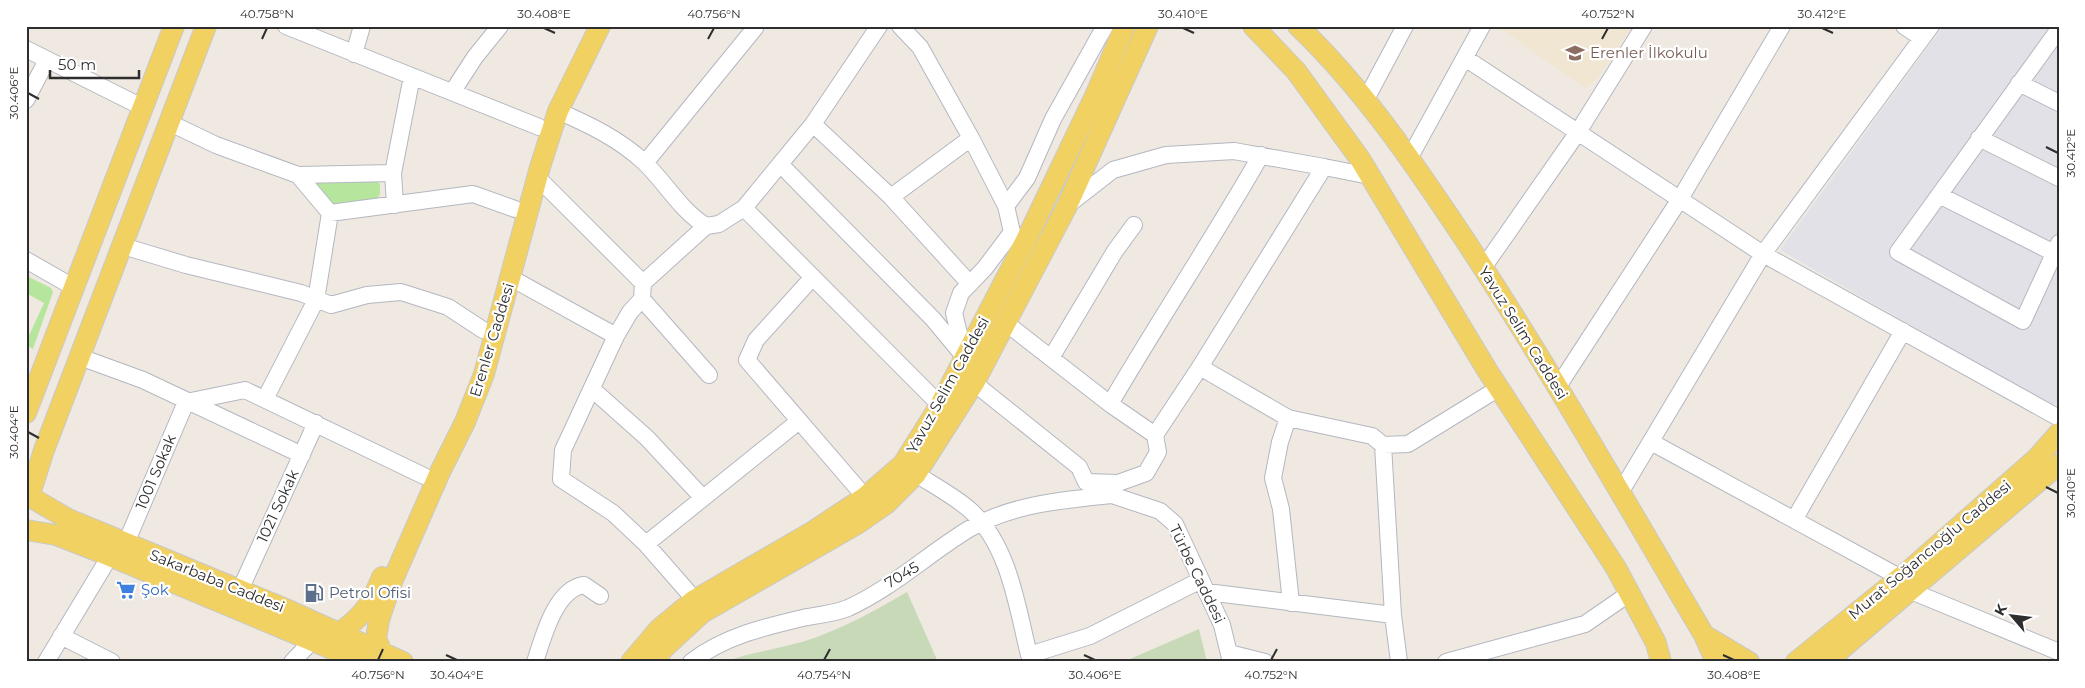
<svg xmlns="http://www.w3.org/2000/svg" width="2085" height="688" viewBox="0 0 2085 688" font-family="Montserrat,sans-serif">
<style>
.industrial{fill:#e3e1e8}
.education{fill:#f0e6d1}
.green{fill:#b6e59e}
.cemetery{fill:#c8d9b8}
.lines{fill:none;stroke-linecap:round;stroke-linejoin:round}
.minor-casing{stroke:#b4b7c1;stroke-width:18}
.major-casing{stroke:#c9c9c9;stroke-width:22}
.minor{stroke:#fff;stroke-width:16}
.major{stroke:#f2d163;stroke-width:20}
.ticks{fill:none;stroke:#2e2e2e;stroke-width:2}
.labels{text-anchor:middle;stroke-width:4.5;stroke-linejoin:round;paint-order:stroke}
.education-label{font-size:15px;fill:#785e54;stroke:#fff;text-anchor:start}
.street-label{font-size:15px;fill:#2e2e2e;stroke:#fff}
.shop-label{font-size:15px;fill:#366cbe;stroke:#fff;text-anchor:start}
.service-label{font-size:15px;fill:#4e5e75;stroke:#fff;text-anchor:start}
.neatline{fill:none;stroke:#2e2e2e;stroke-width:2}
.ticks-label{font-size:12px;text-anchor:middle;fill:#2e2e2e}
</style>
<rect width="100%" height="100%" fill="#efe9e1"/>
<!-- industrial -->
<path class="industrial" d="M1943 26H2059V402L2052 406 1780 250Z"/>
<!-- education -->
<path class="education" d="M1497 26H1632L1597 79 1585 88Z"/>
<!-- green -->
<path class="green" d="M376 180 380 184V194L377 199 335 208 310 182Z
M29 277 51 288 53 292 33 349 26 345V342L44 303 26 293V283Z"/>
<!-- cemetery -->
<path class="cemetery" d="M907 592 938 662H724C755 651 787 648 817 637 849 625 878 609 907 592Z
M1199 629 1207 662H1123Z"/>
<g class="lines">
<!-- minor casing -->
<g class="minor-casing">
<path id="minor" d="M286 26 539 127
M900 26 920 47 971 138 1006 206 1012 232 985 268 961 293 954 313 965 358
M1904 26 1922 38
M2059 29 1898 252 2023 321 2059 243
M26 49 144 108
M354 54 362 26
M1465 58 1763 254 2059 418
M2019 83 2059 103
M453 91 475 57 500 26
M26 100 47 60
M1365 101 1405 26
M558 111C590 125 619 139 644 162 666 183 680 210 706 226L719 224 744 208 813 124 879 26
M170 123 216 145 298 175 393 173
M813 124 891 197 970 284
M1979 138 2059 178
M1410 157 1482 26
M645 163 755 28 754 26
M780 164 933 319 962 354
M1324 167 1370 176
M298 175 330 213 473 194 515 209
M537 177 643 283
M1939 195 2054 253
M891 197 971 138
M395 205 393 173 412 76
M1068 205 1113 170 1166 155 1234 151 1324 167 1200 367 1155 435 1158 452 1146 473 1118 483 1086 482
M1006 206 1027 178 1053 119 1105 26
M744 208 940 405
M123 246 186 265 301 293 331 305 367 295 401 292 448 307 483 330
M26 260 75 288
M1483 268 1578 132 1644 26
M813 277 756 340 747 360 865 497
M511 278 616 336
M642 299 709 375
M1006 323 1110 404 1155 435
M80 357 143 380 302 455
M1051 358 1115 251 1134 225
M1200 367 1288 418 1372 436 1383 445 1393 615 1399 662
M974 383 1079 467 1086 482 1112 495 1160 511 1175 524 1222 625 1231 662
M1557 388 1680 199 1782 26
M592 389 647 438 703 498
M265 399 316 300 330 213
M186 402 245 390 424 476
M1110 404C1159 320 1213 239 1261 155
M1288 418 1280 442 1273 478 1281 509 1291 603
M1651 442 1901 578
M1383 445 1408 444 1499 388
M916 474C933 485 954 496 970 510 1009 545 1017 606 1029 655L1090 636 1201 580
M1620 493 1763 254 1931 26
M1794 520 1903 331
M126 543 186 402
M646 544 799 421
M240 590 316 423
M1911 591 2059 652
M1207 592 1393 615
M693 601 688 592 646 544 613 513 561 479 563 450 616 336 630 312 642 299 643 283 706 226
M61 636 112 662
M1229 653 1265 662
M46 662 110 556
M292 662 313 640
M535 662C543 638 555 589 584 585L600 596
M691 662C724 636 768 626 807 617 820 615 836 613 848 608 892 588 928 554 969 529 1012 504 1063 500 1112 495
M1446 662 1585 624 1630 593"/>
</g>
<!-- major casing -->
<g class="major-casing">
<path id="major" d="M1253 26 1296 71 1360 159 1487 370 1616 568 1656 643 1661 662
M1298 26C1364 89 1415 165 1465 240 1550 369 1626 503 1704 635L1716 662
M26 413 174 26
M30 494 44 450 206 26
M32 498 68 519 288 610 403 662
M26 530 56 535 110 556 363 662
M340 632C363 617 372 602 382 577
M1704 635 1749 662
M381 650 376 639 379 620 391 584 440 472 465 422 484 374 540 167 558 111 600 26
M631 662 659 629 693 601 812 532 865 497 903 464 940 405 1026 240 1095 96 1125 26
M655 662 663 649 702 613 857 524 886 504 916 474 974 383 1044 250 1067 206 1148 26
M1796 662 1912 568 2037 458 2059 433
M1826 662 2059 464"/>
</g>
<!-- minor -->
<use href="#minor" class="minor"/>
<!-- major -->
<use href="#major" class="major"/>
</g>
<!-- ticks -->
<path class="ticks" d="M544 28 555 33M1183 28 1194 33M1822 28 1833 33M262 39 267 28M708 39 714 28M1602 39 1608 28M28 93 39 99M2046 147 2058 153M28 432 39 438M2046 487 2058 493M446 655 457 660M1084 655 1095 660M1723 655 1734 660M378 660 383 649M824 660 830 649M1271 660 1277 649"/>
<!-- icons -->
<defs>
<g id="school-bare" transform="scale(1.5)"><path d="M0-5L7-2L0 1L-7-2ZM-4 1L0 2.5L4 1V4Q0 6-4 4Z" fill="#8d6e63" stroke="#fff" stroke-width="2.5" paint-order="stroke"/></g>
<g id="supermarket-bare" transform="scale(1.5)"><path d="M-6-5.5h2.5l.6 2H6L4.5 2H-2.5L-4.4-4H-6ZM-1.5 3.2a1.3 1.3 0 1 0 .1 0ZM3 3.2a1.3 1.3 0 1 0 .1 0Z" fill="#3f7fe0" stroke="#fff" stroke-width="2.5" paint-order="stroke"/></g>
<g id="fuel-bare" transform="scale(1.5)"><path d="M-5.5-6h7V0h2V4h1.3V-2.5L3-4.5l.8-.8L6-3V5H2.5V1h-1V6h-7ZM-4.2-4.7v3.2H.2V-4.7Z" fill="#5c6f8a" stroke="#fff" stroke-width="2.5" paint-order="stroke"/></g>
</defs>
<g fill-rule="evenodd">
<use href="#school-bare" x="1575" y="53"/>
<use href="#supermarket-bare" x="126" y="590"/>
<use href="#fuel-bare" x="314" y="593"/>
</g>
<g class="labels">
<!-- education labels -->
<g class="education-label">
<text x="1590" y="58">Erenler İlkokulu</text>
</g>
<!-- street labels -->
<g class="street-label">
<text transform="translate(1523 333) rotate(58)" y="5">Yavuz Selim Caddesi</text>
<text transform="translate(492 340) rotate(-73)" y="5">Erenler Caddesi</text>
<text transform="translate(948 385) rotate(-61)" y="5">Yavuz Selim Caddesi</text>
<text transform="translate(156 472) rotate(-67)" y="5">1001 Sokak</text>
<text transform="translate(278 506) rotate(-65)" y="5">1021 Sokak</text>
<text transform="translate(1930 550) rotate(-40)" y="5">Murat Soğancıoğlu Caddesi</text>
<text transform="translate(1197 574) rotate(64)" y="5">Türbe Caddesi</text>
<text transform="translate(902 575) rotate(-31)" y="5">7045</text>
<text transform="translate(217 581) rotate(22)" y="5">Sakarbaba Caddesi</text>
</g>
<!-- shop labels -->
<g class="shop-label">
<text x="141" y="595">Şok</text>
</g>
<!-- service labels -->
<g class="service-label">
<text x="329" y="598">Petrol Ofisi</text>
</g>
</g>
<!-- border -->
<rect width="2085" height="688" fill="none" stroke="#ffffff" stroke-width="55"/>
<!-- north arrow -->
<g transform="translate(2012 616) rotate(298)" stroke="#ffffff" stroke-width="4" paint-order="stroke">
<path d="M0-4L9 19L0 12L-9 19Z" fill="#2e2e2e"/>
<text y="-8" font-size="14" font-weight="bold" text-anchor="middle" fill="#2e2e2e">K</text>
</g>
<!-- scale -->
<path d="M50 70v8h89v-8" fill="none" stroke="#2e2e2e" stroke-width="2.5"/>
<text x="58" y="70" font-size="15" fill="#2e2e2e" stroke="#ffffff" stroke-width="4" paint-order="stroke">50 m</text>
<rect x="28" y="28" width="2030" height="632" class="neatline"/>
<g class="ticks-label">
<text x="267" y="18">40.758°N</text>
<text x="544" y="18">30.408°E</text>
<text x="714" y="18">40.756°N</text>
<text x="1183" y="18">30.410°E</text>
<text x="1608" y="18">40.752°N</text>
<text x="1822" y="18">30.412°E</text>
<text transform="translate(14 93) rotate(-90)" y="4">30.406°E</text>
<text transform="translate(2071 153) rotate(-90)" y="4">30.412°E</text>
<text transform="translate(14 432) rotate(-90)" y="4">30.404°E</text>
<text transform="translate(2071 493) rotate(-90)" y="4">30.410°E</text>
<text x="378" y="679">40.756°N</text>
<text x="457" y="679">30.404°E</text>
<text x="824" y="679">40.754°N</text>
<text x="1095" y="679">30.406°E</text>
<text x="1271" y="679">40.752°N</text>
<text x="1734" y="679">30.408°E</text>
</g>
</svg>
